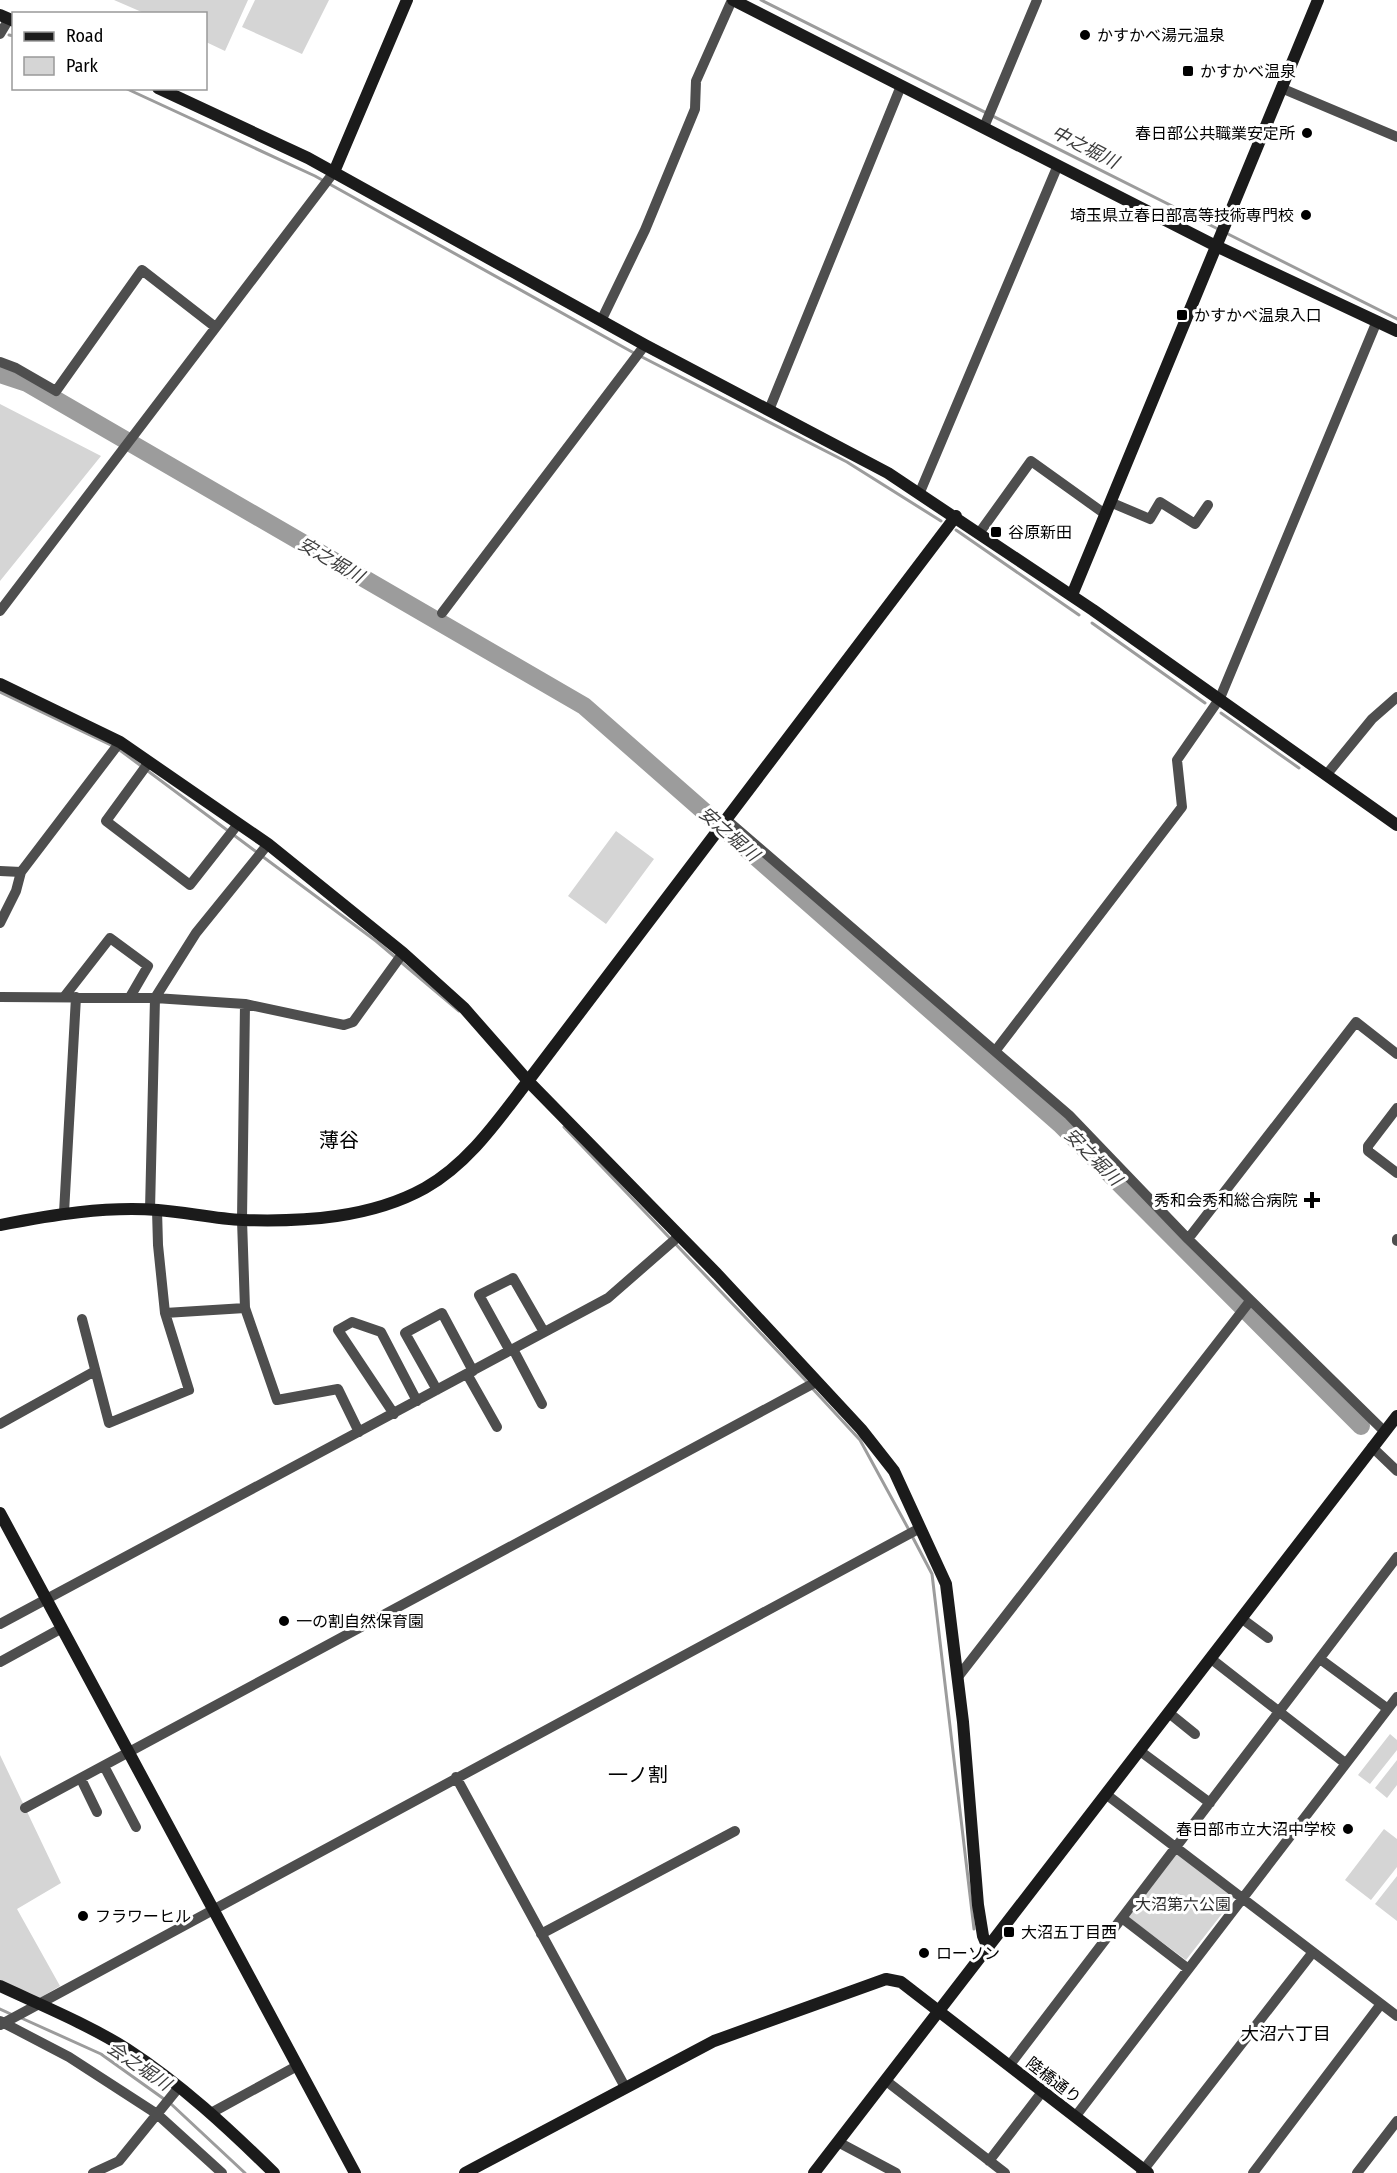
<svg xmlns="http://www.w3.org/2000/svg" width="1397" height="2173" viewBox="0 0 1397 2173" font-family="'Fira Sans Condensed','Noto Sans JP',sans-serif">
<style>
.green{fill:#d5d5d5}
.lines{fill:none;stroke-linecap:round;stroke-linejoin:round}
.stream{stroke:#9c9c9c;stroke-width:3}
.river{stroke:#9c9c9c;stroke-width:18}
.street{stroke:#4e4e4e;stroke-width:10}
.secondary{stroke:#1b1b1b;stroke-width:12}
.poi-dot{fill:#000;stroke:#fff;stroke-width:2}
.labels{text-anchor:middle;stroke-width:6;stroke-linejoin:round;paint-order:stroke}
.poi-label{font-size:16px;fill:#000;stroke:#fff;text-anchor:start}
.park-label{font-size:16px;fill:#2c2c2c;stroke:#fff}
.street-label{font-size:16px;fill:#000;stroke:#fff}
.water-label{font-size:18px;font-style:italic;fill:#3d3d3d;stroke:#fff}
.neighbourhood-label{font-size:18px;fill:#000;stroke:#fff}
.quarter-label{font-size:20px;fill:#000;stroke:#fff}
</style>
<rect width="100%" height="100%" fill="#fff"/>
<!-- green -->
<path class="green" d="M114 0H248L225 51 206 42V14L144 13Z
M255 0H329L302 54 242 27Z
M0 404 101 456 0 581Z
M616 831 654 859 606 924 568 896Z
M1390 1734 1397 1740V1750L1370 1784 1358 1775Z
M0 1755 61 1883 17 1909 60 1986 38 1999 0 1981Z
M1397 1760V1785L1387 1798 1375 1788Z
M1384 1829 1397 1839V1867L1371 1900 1345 1880Z
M1177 1853 1235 1897 1186 1960 1128 1917Z
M1397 1876V1921L1375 1904Z"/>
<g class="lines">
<!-- stream -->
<path class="stream" d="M761 0 1218 229
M9 35 14 36
M125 88 315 176 634 353
M1224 232 1397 319
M640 356 847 462 941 521
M956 530 1079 615
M1092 623 1205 703
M0 692 117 748 376 941 459 1011
M1221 713 1299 768
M564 1127 808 1383
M812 1388 860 1440 909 1530
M912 1536 932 1574 974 1929
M0 2009 13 2015
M19 2017 101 2054 164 2099
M170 2103 245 2173"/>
<!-- river -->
<path class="river" d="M0 374 27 383 584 706 1060 1124 1361 1426"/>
<!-- street -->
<path class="street" d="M0 34 9 19
M1281 88 1397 137
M984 127 1037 0
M601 321 645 230 695 109 696 81 732 0
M0 362 16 368 56 391 142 270 214 326
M769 410 901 86
M920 492 1058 165
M1110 502 1150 519 1160 502 1195 524 1208 505
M980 532 1031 461 1105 514
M0 611 334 172
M442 613 645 345
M149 762 106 821 190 885 238 824
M1327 774 1372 719 1397 697
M728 821 1069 1115 1188 1239 1385 1432
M0 871 21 872
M0 923 16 891 21 872 120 742
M0 997 155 998 245 1004 344 1025 353 1022 403 953
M64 997 110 938 148 966 130 997
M245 1004 242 1220 245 1308 277 1400 338 1389 359 1432
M996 1050 1182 807 1177 760 1220 698 1377 321
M1397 1108 1368 1146V1151L1397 1173
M150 1210 155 998 196 933 268 844
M64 1213 76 997
M1188 1239 1356 1022 1397 1054
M1397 1239V1241
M165 1313 245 1308
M82 1319 109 1423 189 1390 165 1313 158 1245 157 1210
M513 1349 542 1404
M510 1351 479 1295 513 1278 544 1332
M467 1374 497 1427
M437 1390 405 1333 442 1313 473 1371
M394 1414 338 1330 352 1322 381 1332 417 1401
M0 1424 95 1371
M1372 1447 1397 1471
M1241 1618 1268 1638
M0 1624 608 1298 679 1236
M1210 1658 1345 1763
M1320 1659 1388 1709
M0 1662 62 1628
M958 1677 1250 1301
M1169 1713 1195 1734
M1140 1751 1210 1803
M104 1766 136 1827
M456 1777 625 2087
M81 1779 97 1812
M1107 1795 1397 2016
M25 1808 816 1382
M1122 1918 1187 1968
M541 1934 735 1831
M0 2021 69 2057 157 2114 222 2173
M0 2025 920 1528
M1009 2066 1397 1557
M885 2080 1005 2173
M211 2113 297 2066
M1075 2117 1397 1697
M838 2142 896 2173
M989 2161 1042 2092
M93 2173 119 2161 179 2087
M1141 2173 1313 1952
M1253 2173 1381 2004
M1357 2173 1397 2121"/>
<!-- secondary -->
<path class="secondary" d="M733 0 1216 246 1397 331
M0 15 14 21
M158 88 308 158 645 345 888 473 1093 610 1397 825
M334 172 407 0
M1072 595 1318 0
M0 684 120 742 268 844 403 953 464 1008 528 1081 717 1274 861 1429 894 1471 946 1584 963 1722 978 1905 983 1936 988 1948
M0 1225C52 1215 105 1206 158 1210 186 1212 215 1219 243 1220 304 1222 371 1218 425 1188 469 1163 498 1120 528 1081L956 516
M0 1513 355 2173
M0 1986C43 2006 87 2024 127 2049 181 2084 228 2128 274 2173
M465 2173 714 2041 886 1979 901 1982 1148 2173
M814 2173 1397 1416"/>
</g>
<!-- markers -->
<g class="poi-dot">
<circle cx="1085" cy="35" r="6"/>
<rect x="1182" y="65" width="12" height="12" rx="3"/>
<circle cx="1307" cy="133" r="6"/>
<circle cx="1306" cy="215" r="6"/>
<rect x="1176" y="309" width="12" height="12" rx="3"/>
<rect x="990" y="526" width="12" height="12" rx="3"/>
<path d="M1309 1191h6v6h6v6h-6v6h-6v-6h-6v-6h6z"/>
<circle cx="284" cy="1621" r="6"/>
<circle cx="1348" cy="1829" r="6"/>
<circle cx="83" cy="1916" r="6"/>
<rect x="1003" y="1926" width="12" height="12" rx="3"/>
<circle cx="924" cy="1953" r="6"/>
</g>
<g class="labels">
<!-- poi labels -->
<g class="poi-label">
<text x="1097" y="41">かすかべ湯元温泉</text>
<text x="1200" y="77">かすかべ温泉</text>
<text x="1295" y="139" text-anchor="end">春日部公共職業安定所</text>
<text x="1294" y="221" text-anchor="end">埼玉県立春日部高等技術専門校</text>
<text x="1194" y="321">かすかべ温泉入口</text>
<text x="1008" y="538">谷原新田</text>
<text x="1298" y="1206" text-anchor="end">秀和会秀和総合病院</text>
<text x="296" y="1627">一の割自然保育園</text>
<text x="1336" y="1835" text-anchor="end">春日部市立大沼中学校</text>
<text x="95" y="1922">フラワーヒル</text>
<text x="1021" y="1938">大沼五丁目西</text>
<text x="936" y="1959">ローソン</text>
</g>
<!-- park labels -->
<g class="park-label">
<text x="1183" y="1910">大沼第六公園</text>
</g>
<!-- street labels -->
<g class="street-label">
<text transform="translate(1054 2080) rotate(38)" y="6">陸橋通り</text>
</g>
<!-- water labels -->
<g class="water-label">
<text transform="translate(1085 147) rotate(27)" y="6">中之堀川</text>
<text transform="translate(331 560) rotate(30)" y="6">安之堀川</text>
<text transform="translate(729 834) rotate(41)" y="6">安之堀川</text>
<text transform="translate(1093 1157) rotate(45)" y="6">安之堀川</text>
<text transform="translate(139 2066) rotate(34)" y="6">会之堀川</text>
</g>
<!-- neighbourhood labels -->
<g class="neighbourhood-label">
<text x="1286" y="2040">大沼六丁目</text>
</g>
<!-- quarter labels -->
<g class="quarter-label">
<text x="339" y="1147">薄谷</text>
<text x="638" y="1782">一ノ割</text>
</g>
</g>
<!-- legend -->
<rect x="12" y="12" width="195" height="78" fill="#ffffff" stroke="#999999" stroke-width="1.5"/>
<rect x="24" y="32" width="30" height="9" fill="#1b1b1b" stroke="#999999" stroke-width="1.5"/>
<text x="66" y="42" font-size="18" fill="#000000">Road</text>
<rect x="24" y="57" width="30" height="18" fill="#d5d5d5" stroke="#999999" stroke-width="1.5"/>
<text x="66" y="72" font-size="18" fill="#000000">Park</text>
</svg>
